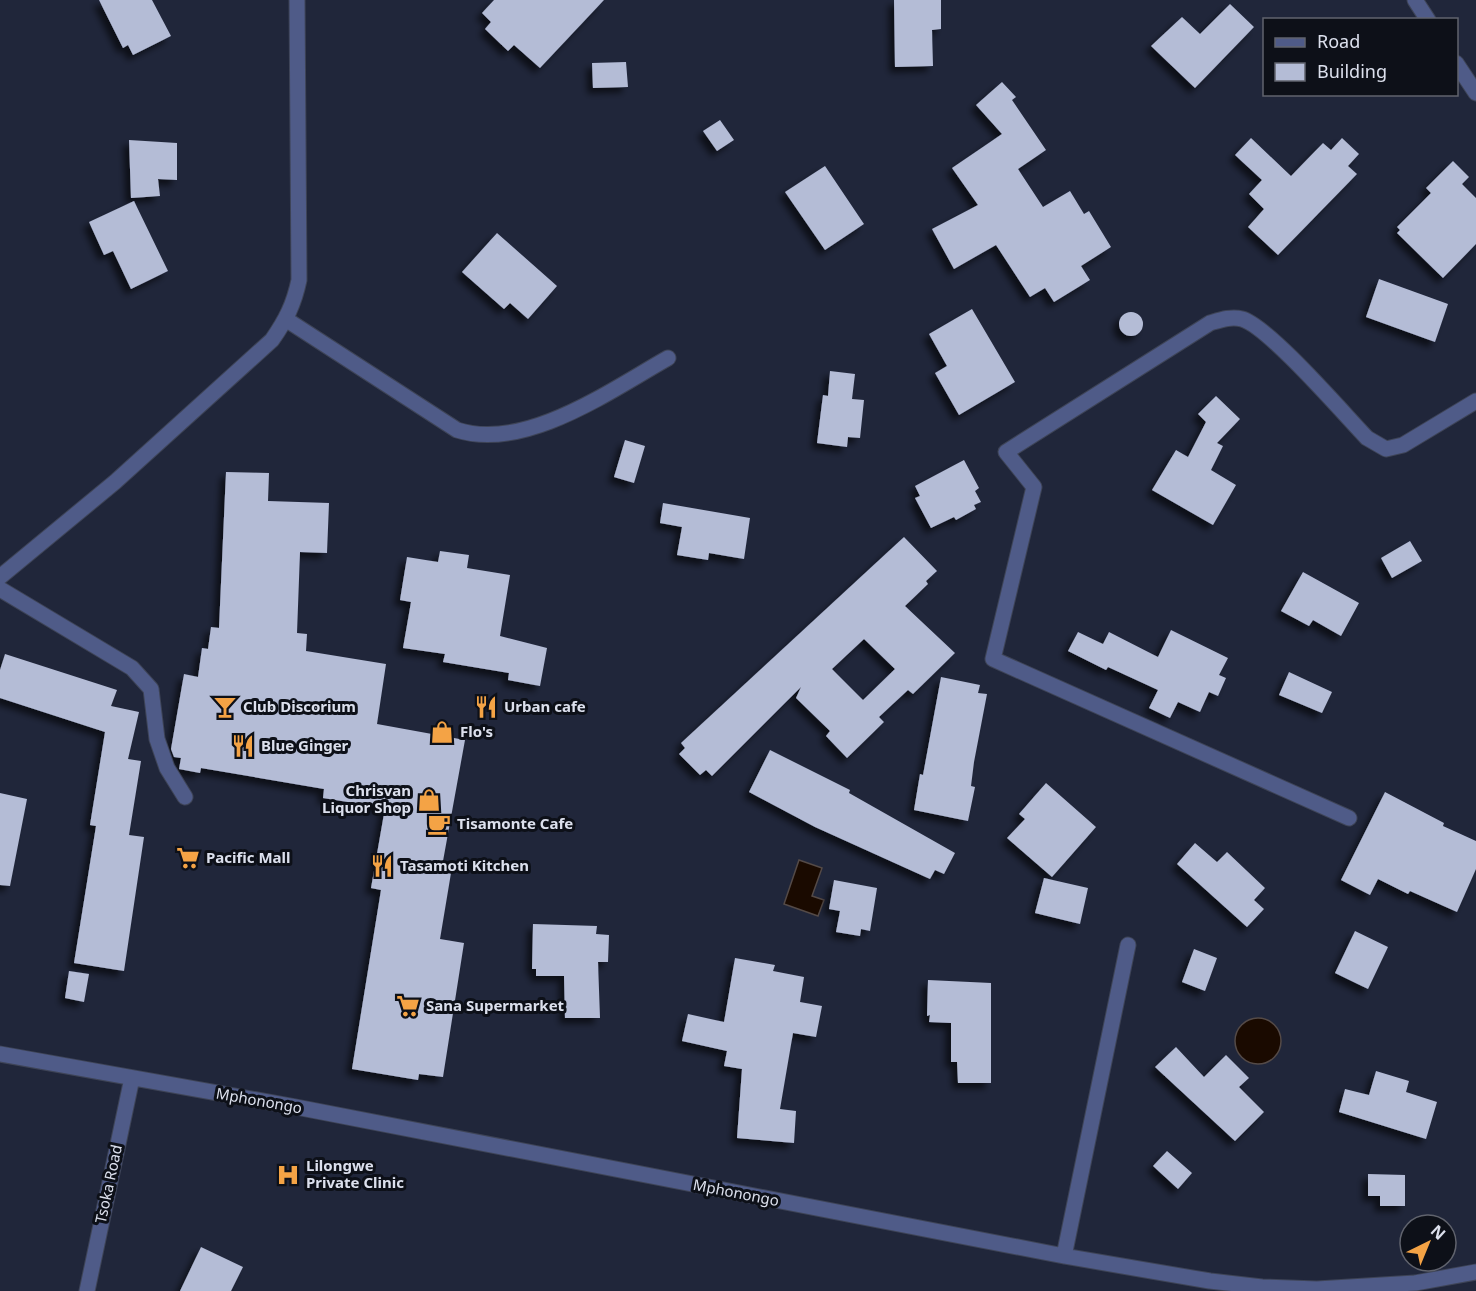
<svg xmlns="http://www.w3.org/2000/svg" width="1476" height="1291" viewBox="0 0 1476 1291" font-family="'Noto Sans',sans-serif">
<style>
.water{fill:#1a0a00;stroke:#544a47;stroke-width:1.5}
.building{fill:#b4bcd6;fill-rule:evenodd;filter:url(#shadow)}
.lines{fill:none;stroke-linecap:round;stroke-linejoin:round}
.minor-casing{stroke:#3e4457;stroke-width:17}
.minor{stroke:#4f5b88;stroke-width:15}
.labels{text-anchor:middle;stroke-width:6;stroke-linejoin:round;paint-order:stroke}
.poi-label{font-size:15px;font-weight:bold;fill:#dce0ed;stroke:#0d1018;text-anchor:start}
.street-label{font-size:15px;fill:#dce0ed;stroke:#0d1018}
</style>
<defs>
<filter id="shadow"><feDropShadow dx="-5.5" dy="5.5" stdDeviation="3" flood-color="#0009"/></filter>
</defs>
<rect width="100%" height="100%" fill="#20263a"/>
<!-- water -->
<path class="water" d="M799 860 822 868 812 896 824 900 818 916 784 904Z
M1235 1041a23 23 0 1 1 46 0a23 23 0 1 1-46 0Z"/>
<!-- building -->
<path class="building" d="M99 0H152L171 36 133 55 128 45 123 48Z
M494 0H604L540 68 514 45 508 51 485 29 491 22 482 13Z
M894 0H941V29L932 30 933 66 895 67Z
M1230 4 1254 27 1195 88 1151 46 1182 17 1200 34Z
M626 62 628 87 593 88 592 63Z
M1002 82 1016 97 1012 100 1046 150 1018 169 1043 207 1070 191 1084 214 1089 211 1111 247 1081 266 1090 280 1054 302 1045 288 1030 297 996 245 954 269 932 229 978 205 952 168 1002 134 976 105Z
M720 120 734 140 717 151 703 131Z
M1251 138 1291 176 1323 143 1331 150 1342 138 1359 154 1348 166 1357 174 1278 255 1248 227 1264 209 1249 194 1262 180 1235 155Z
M129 140 177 143V180L158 179 160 196 131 198Z
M1453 161 1469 177 1462 184 1476 198V244L1443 278 1397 233 1400 230 1397 227 1431 193 1426 188Z
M825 166 864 224 825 250 785 192Z
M134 201 168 271 131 289 113 251 104 255 89 222Z
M497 233 557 286 528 319 510 303 504 309 462 272Z
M1379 279 1448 304 1435 342 1366 317Z
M972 309 1015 382 959 415 935 373 947 366 929 334Z
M1119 324a12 12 0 1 1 24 0a12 12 0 1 1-24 0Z
M830 371 855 374 852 399 864 400 860 438 848 437 847 447 817 443 823 395 828 396Z
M1216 396 1240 419 1217 443 1223 446 1211 470 1236 485 1213 525 1152 490 1176 450 1188 457 1206 422 1198 414Z
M625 440 645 446 634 483 614 477Z
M964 460 979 488 975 491 981 502 974 505 976 509 956 520 954 517 931 528 915 498 920 496 915 486Z
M226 472 269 473 268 501 329 503 327 553 300 552 297 633 307 634 306 651 386 664 377 724 465 740 441 872 451 873 440 939 464 943 443 1077 419 1074 418 1080 352 1069 381 890 371 888 385 808 323 798 324 789 201 768 200 773 179 769 181 758 174 757 171 749 184 674 198 677 202 648 208 649 211 627 219 628Z
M663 503 750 518 744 559 709 553 708 560 677 555 682 527 660 523Z
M904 537 937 571 926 581 928 584 905 606 955 653 913 694 908 690 879 717 884 722 847 758 826 736 830 731 796 698 801 687 712 776 706 770 700 775 679 754 685 748 681 743ZM864 639 895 669 863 700 832 669Z
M1410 541 1422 561 1392 578 1381 558Z
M440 551 469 555 467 568 510 575 500 636 547 648 540 686 508 680 509 673 443 662 445 654 403 648 411 602 400 600 407 557 438 562Z
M1303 572 1359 603 1341 636 1313 620 1309 626 1281 611Z
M1171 630 1228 658 1219 675 1226 678 1218 696 1209 692 1200 712 1178 702 1170 718 1149 708 1158 690 1108 667 1106 670 1068 651 1078 632 1103 644 1109 632 1158 657Z
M5 654 117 690 111 706 139 712 128 759 141 761 129 835 144 837 124 971 74 963 96 826 90 825 105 732 0 698V670Z
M1289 672 1332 692 1322 713 1279 695Z
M941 677 980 685 978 693 987 694 974 762 971 786 975 787 968 821 914 810 920 774 923 775Z
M770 750 850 790 849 793 955 853 944 874 935 870 930 879 815 827 749 792Z
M1046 783 1096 827 1052 877 1007 838 1025 819 1019 814Z
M1385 792 1444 823 1443 826 1476 841V869L1457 912 1410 891 1408 894 1378 879 1370 895 1341 880Z
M0 793 27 799 10 886 0 885Z
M1195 843 1217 862 1227 852 1265 888 1254 900 1264 909 1247 927 1177 864Z
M1044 878 1088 888 1080 924 1035 913Z
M834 880 877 888 870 931 861 929 860 936 836 932 840 911 829 909Z
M533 924 597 926 596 934 609 935 608 962H598L600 1018H565L564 976H536V969H532Z
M1355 931 1388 947 1368 989 1335 973Z
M1194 949 1217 958 1205 991 1182 982Z
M735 958 775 965 773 971 804 977 800 1002 822 1006 816 1037 793 1033 780 1109 796 1111 794 1143 737 1138 742 1069 724 1066 727 1051 682 1041 688 1014 724 1022Z
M69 971 89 974 84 1002 65 998Z
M928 980 991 983V1083H958L957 1062H951V1023L929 1022 930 1015 927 1016Z
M1176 1047 1204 1077 1226 1055 1249 1078 1239 1087 1264 1112 1235 1141 1155 1067Z
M1376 1071 1409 1081 1406 1092 1437 1102 1426 1139 1339 1112 1345 1089 1369 1095Z
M1167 1151 1192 1173 1178 1189 1153 1166Z
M1368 1174 1405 1175V1206H1380V1196H1368Z
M201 1247 243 1267 231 1291H180Z"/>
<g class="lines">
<!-- minor casing -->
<g class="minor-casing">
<path id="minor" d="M1415 0 1428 20
M1456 63 1476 93
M287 320 457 430C525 452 611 390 668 358
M0 577 115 482 272 340C286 320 294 304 299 280L297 0
M0 589 132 668 151 689 157 739 167 768 185 797
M1349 818 993 659 1034 487 1006 452 1210 323C1220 320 1231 316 1242 319 1268 326 1344 414 1367 438L1386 449 1403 445 1476 401
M0 1054 296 1107 1064 1256 1210 1281 1262 1287 1317 1289 1415 1283 1476 1272
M1064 1256 1128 945
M87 1291 132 1078"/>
</g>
<!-- minor -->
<use href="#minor" class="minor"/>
</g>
<!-- icons -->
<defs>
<g id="bar-bare" transform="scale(1.8)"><path d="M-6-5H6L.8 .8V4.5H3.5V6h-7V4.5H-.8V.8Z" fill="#f4a345" stroke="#0d1018" stroke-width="2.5" paint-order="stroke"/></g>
<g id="restaurant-bare" transform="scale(1.8)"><path d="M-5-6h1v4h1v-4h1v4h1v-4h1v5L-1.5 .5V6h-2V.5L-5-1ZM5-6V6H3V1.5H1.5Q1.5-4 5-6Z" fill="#f4a345" stroke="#0d1018" stroke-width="2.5" paint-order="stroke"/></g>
<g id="shop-bare" transform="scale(1.8)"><path d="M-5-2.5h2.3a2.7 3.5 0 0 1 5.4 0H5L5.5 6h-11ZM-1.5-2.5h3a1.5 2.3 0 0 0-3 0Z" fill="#f4a345" stroke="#0d1018" stroke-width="2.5" paint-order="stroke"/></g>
<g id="cafe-bare" transform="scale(1.8)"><path d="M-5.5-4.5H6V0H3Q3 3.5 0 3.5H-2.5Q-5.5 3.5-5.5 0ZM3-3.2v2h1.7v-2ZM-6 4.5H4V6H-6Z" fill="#f4a345" stroke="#0d1018" stroke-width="2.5" paint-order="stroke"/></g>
<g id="supermarket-bare" transform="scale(1.8)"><path d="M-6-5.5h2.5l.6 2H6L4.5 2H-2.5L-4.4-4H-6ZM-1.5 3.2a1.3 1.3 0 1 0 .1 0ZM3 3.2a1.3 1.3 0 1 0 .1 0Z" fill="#f4a345" stroke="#0d1018" stroke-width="2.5" paint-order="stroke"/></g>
<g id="hospital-bare" transform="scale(1.8)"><path d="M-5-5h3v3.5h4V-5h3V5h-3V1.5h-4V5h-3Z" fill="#f4a345" stroke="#0d1018" stroke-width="2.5" paint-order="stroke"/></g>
</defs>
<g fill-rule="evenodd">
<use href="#bar-bare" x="225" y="707"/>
<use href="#restaurant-bare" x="486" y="707"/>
<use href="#shop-bare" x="442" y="732"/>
<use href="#restaurant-bare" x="243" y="746"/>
<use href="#shop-bare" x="429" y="800"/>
<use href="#cafe-bare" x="439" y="824"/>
<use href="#supermarket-bare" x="188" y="858"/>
<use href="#restaurant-bare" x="382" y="866"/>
<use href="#supermarket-bare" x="408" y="1006"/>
<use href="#hospital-bare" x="288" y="1175"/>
</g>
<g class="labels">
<!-- poi labels -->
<g class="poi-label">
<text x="243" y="712">Club Discorium</text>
<text x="504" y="712">Urban cafe</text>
<text x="460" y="737">Flo's</text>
<text x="261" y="751">Blue Ginger</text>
<text x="411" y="796" text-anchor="end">Chrisvan<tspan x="411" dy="17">Liquor Shop</tspan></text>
<text x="457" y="829">Tisamonte Cafe</text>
<text x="206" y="863">Pacific Mall</text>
<text x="400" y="871">Tasamoti Kitchen</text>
<text x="426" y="1011">Sana Supermarket</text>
<text x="306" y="1171">Lilongwe<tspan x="306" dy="17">Private Clinic</tspan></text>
</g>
<!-- street labels -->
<g class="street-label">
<text transform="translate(259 1101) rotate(10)" y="5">Mphonongo</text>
<text transform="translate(109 1184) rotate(-78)" y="5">Tsoka Road</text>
<text transform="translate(736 1193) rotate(11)" y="5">Mphonongo</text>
</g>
</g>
<!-- legend -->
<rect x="1263" y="18" width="195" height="78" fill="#0d1018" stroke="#60636d" stroke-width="1.5"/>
<rect x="1275" y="38" width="30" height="9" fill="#4f5b88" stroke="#60636d" stroke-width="1.5"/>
<text x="1317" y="48" font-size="18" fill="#dce0ed">Road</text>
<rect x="1275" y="63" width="30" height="18" fill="#b4bcd6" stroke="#60636d" stroke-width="1.5"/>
<text x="1317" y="78" font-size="18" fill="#dce0ed">Building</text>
<!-- north arrow -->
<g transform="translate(1428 1243) rotate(43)"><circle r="28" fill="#0d1018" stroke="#60636d" stroke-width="1.5"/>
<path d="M0-4.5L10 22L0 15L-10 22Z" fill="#f4a345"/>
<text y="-9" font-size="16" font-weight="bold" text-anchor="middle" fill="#dce0ed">N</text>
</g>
</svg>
